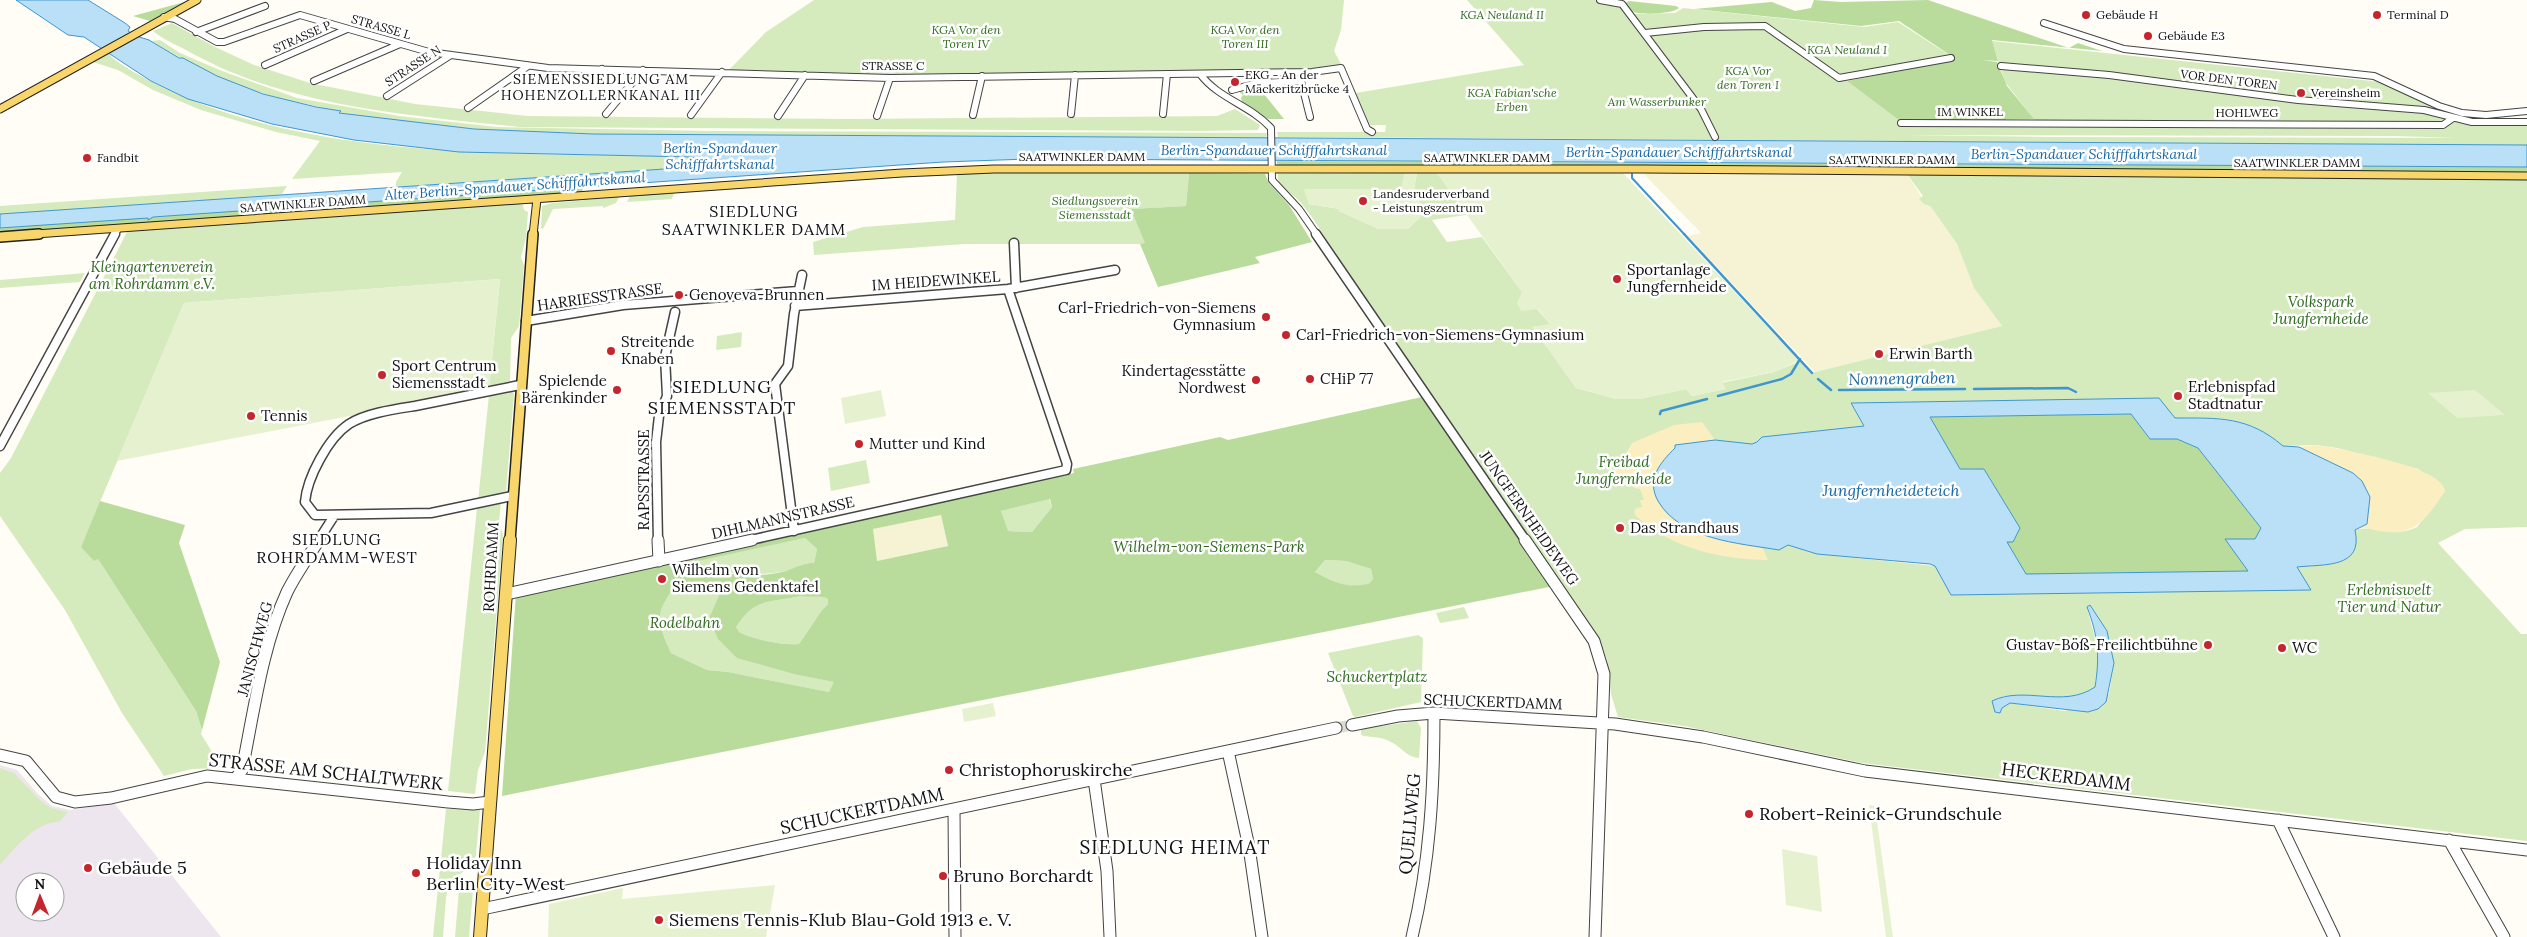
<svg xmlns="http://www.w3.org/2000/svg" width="2527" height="937" viewBox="0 0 2527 937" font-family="Lora,serif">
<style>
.industrial{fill:#eee6ef;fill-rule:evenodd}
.farmland{fill:#f6f3d4}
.green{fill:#d5ebbd;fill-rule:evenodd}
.forest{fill:#b9dc9c;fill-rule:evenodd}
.sand{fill:#fbeec1}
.pitch{fill:#e6f2cf}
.water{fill:#b9e0f7;stroke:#3f96cf;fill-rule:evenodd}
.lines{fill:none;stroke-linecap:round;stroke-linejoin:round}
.stream-far1{stroke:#3f96cf;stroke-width:2}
.stream{stroke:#3f96cf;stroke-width:2.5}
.minor-tunnel{stroke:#dbdad3;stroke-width:11;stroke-dasharray:11 5;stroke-linecap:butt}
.minor-far2-casing{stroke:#444;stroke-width:8}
.minor-far1-casing{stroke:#444;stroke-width:11}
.minor-casing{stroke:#444;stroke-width:13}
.major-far2-casing{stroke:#222;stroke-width:9}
.major-far1-casing{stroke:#222;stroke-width:12}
.major-casing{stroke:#222;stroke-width:14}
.minor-far2{stroke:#fff;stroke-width:6}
.minor-far1{stroke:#fff;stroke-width:8}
.minor{stroke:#fff;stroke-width:11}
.major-far2{stroke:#f9d66b;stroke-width:7}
.major-far1{stroke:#f9d66b;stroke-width:9}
.major{stroke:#f9d66b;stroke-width:12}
.poi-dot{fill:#c4262e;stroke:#fff;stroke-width:2}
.labels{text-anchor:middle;stroke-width:5;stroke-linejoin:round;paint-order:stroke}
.far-park-label{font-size:12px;font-style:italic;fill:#2f6b1f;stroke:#fff}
.far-poi-label{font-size:12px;fill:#111;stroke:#fff;text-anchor:start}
.far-street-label{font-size:12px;fill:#111;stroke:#fff}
.far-neighbourhood-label{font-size:14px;letter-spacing:1px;fill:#111;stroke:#fff}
.far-water-label{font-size:14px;font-style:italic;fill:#1768a6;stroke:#fff}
.park-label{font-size:15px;font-style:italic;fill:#2f6b1f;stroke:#fff}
.poi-label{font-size:15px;fill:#111;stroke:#fff;text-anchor:start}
.street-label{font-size:15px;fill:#111;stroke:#fff}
.neighbourhood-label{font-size:16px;letter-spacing:1px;fill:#111;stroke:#fff}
.water-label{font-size:16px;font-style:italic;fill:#1768a6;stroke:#fff}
.quarter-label{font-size:18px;letter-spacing:1px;fill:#111;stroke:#fff}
.near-poi-label{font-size:18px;fill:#111;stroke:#fff;text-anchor:start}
.near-street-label{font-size:18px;fill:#111;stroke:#fff}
.near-neighbourhood-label{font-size:19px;letter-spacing:1px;fill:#111;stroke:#fff}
</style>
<rect width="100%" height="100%" fill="#fffdf5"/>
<!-- industrial -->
<path class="industrial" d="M0 765 17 770 37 793 52 806 71 810 114 803 221 937H0ZM25 882H55V912H25Z"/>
<!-- farmland -->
<path class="farmland" d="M1643 173 1907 174 1927 206 1931 207 1957 244 1974 288 2002 326 1815 372 1688 236 1701 233Z
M941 515 948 546 877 561 872 529Z"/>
<!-- green -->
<path class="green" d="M814 0H1344L1341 30 1334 51 1341 64 1330 68C1129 76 928 78 727 72L766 32Z
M1467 0H1608L1623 2 1631 14 1675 13 1683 8 1864 27 1898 22 1951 56 1842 77 1900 121 2036 122 2005 82 1992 41 2381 82 2398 88 2451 114 2488 120 2500 126H2527V145L1278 137 1277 132H1385L1386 125H1367L1356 93 1524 65ZM1903 135 2395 136 2457 138 2049 137Z
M172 23 213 46 254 65 310 83 415 104 528 116 849 119 1217 116 1235 109 1260 125 1258 130 1200 131 519 127C407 115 286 107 186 50 175 44 162 39 153 31Z
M160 40 180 53 222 71 297 98 399 116 496 127 709 131 1267 133 1266 138 593 134 474 129 339 113C314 104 287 101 262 93 223 81 186 63 152 41Z
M107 52C117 65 149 80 164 88 322 163 521 152 692 157L696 159 691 165 679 168 396 187V182L402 172 292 179 320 141 276 132 201 110 153 90 118 70 90 61Z
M1035 171 1189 173 1186 206 1132 209 1146 243 1140 244H964L814 255 813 242 863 227 955 220 957 173Z
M1405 173 1401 190 1305 189 1309 204 1340 209 1339 211 1379 229H1408L1422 215 1417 191 1414 189 1417 173H1437L1449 189 1443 192 1448 199 1455 198 1466 215 1432 220 1447 242 1482 237 1522 292 1551 325 1533 327 1576 388 1617 399H1639L1686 389 1692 396 1725 389 1721 383 1774 372 1798 362 1797 358 1811 373 2002 326 1974 288 1957 244 1931 207 1924 204 1919 199 1923 196 1907 174 2527 179V527L2465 529 2438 543 2521 634H2527V841L1862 763 1684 726 1618 717 1611 694 1607 659 1599 640 1587 620 1344 269C1330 247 1318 223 1301 203 1294 194 1276 187 1278 174ZM1851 403 2175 418C2219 417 2248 416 2283 446L2316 445 2337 448 2418 469 2445 491 2417 527C2394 539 2376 524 2355 530 2364 568 2323 564 2296 567L2311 590 1935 566 1817 554 1801 547 1788 545 1715 440 1752 444 1757 442 1762 437 1864 426ZM2087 607 2107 631 2114 663 2109 694 2065 711 2010 703 2002 708 2003 696C2033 697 2069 705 2095 687L2099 654Z
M287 186 282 194 277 195 0 214V206Z
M674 193 672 199 627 202 630 196Z
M619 197 616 203 603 208V206L553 209 543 229 541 228 542 206 552 203Z
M517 204 523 205 524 210 528 212 526 237 521 257 524 266 519 326 511 338 510 382 507 385 489 389 500 279 184 303 81 547 98 559 196 711 202 730 201 734 222 768 192 769 164 776 122 713 65 610 0 516V473L11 458 127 232Z
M85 273 80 282 0 288V280Z
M742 332 741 347 716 350 717 336Z
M509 391 514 393 506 492 503 495 478 501 489 395Z
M866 460 870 483 831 491 828 468Z
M1049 499 1052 507 1032 532 1007 531 1001 511Z
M501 503 499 522 503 535 485 752 478 770 475 794 448 791 477 508Z
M805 538 817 549 814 563C801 562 793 571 781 572 751 577 721 572 691 569L698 560Z
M1325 560 1346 561 1371 569 1373 579 1369 585C1345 588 1336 583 1315 572Z
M679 579 720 593 709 618 798 675 835 682 829 692 728 672 707 670 671 653C654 616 656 613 679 579Z
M801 596C809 598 822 595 828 599V604L822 610 799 644C787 646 750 639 738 632L736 627C755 597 770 603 801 596Z
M1464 607 1469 618 1440 623 1436 613Z
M1418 635 1423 638 1421 702 1355 717 1353 716 1328 653Z
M1417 721 1421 728 1419 758C1408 758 1401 747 1391 742 1382 737 1373 737 1363 736L1361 734V730L1367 728Z
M0 768 14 773 41 801 51 808 68 812 59 822C35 822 15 848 0 865Z
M446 809 480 810 475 865 451 879 446 897 443 937H433Z
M474 879 469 937H455L459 889 465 881Z"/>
<!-- forest -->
<path class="forest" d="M1814 0 1841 2 1928 0 2069 48 2078 43 2102 51 1992 40 1998 61 1982 60 1997 62 2007 86 2034 119H2006V122L1900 121 1847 81 1918 67 1950 55 1899 21 1861 26 1694 9 1772 2 1795 11 1811 8Z
M188 1 150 21 133 16Z
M1629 1 1676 6 1679 8C1673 14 1641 15 1634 12 1629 10 1627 6 1625 3Z
M1256 84 1284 119H1268L1243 105 1241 98 1243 95 1237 90Z
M1277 161 2527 167V172L1598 166H1277Z
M1189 173 1265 174 1269 183 1289 205 1312 242 1255 257 1260 263 1158 287 1140 244 1145 243 1131 209 1186 206Z
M584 187 581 193 0 234V228L76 222Z
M1422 397 1554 586 502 796 516 593 1074 473 1073 469 1220 437 1228 440ZM1050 499 1052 507 1032 532 1008 531 1001 511ZM941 515 948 546 877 561 873 529ZM805 538 817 549 814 563C802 562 792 570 782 572 753 579 720 572 692 569L698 561ZM1325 560 1346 561 1371 569 1373 579 1369 584C1345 588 1336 583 1315 572ZM679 580 720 593 709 618 718 639 737 658 798 675 834 682 829 692 728 672 707 670 671 653C654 616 656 613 679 580ZM801 596C809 598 822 595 828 599V604L822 610 799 644C787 646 750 639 739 632L736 627C755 597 770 603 801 596Z
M2131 414 2150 439H2177L2198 448 2261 528 2255 539H2225L2249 571 2026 574 2007 542 2020 528 1984 469H1960L1929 417Z
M100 501 185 525 179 543 220 662 202 730 196 711 98 559 94 561 81 547Z"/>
<!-- sand -->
<path class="sand" d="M1702 422 1715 440 1680 445 1665 458 1664 510C1688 537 1728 541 1762 547L1768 560C1718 559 1674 549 1636 516L1634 512 1636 508 1642 507 1640 500H1644L1640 489 1634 488 1633 486H1636L1635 481H1627L1628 485 1618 483 1612 463H1620L1632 443 1674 425Z
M2316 445C2338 449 2444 466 2445 491 2430 513 2418 535 2388 532 2378 532 2371 528 2361 528L2367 524 2362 481 2353 473 2299 447Z"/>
<!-- pitch -->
<path class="pitch" d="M1405 173H1417L1414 189 1421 190 1423 199H1418L1422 215 1408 229H1378L1338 211 1340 209 1309 204 1304 189 1401 190Z
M1437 173H1623L1797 358 1798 361 1774 372 1722 382 1726 389 1692 396 1686 389 1639 399H1617L1576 388 1532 327 1550 324 1538 309 1521 311 1517 303 1522 292 1455 198 1448 199 1443 192 1448 189Z
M500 279 489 389 117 461 184 303Z
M881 390 886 416 845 424 841 398Z
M2475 390 2505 415 2457 418 2428 393Z
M993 703 996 716 964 722 962 709Z
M1869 805 1875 806 1893 937H1886Z
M1782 849 1817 856 1822 912 1786 905Z
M775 885 766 937H548L549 904 623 888 622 899Z"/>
<!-- water -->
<path class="water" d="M16 0H88L125 23 130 27 128 31 136 36 149 40 179 58H183L217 76 263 94 316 107 341 111 339 113 474 129 593 134 2527 145V167L1028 159 943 162 153 217 148 220V218L0 228V214L679 168 691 165 696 159 692 157 459 152 354 140 272 124 188 99 151 81 84 37 68 35Z
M2159 398 2175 418C2219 418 2248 416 2283 446L2299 447 2353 473 2362 481 2370 497 2367 524 2355 530C2364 569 2323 564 2297 567L2311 590 1951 595 1935 566 1930 564 1817 554 1788 545 1779 550C1738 543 1681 540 1658 501 1646 479 1660 463 1675 448V445L1715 440 1752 444 1757 442 1762 437 1864 426 1851 403ZM2131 414 2150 439H2177L2198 448 2261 528 2255 539H2225L2248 571 2026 574 2007 542H2013L2020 528 1984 469H1960L1930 417Z
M2090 605 2107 631 2114 663 2106 702 2098 709 2088 712 2010 703 2002 708 2000 713 1995 712 1992 701C2025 685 2063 709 2095 687 2100 657 2098 635 2087 607Z"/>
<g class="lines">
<!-- stream-far1 -->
<path class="stream-far1" d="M1632 174V178L1685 235"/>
<!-- stream -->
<path class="stream" d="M1684 234 1812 373
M1818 379 1831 390
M1974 389 2068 388 2076 392
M1839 390 1965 389
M1718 396 1782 379 1791 374 1800 359
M1660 414 1661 411 1707 399"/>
<!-- minor-tunnel -->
<path class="minor-tunnel" d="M1336 728 1352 725"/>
<!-- minor-far2 casing -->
<g class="minor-far2-casing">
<path id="minor-far2" d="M1600 0 1622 4 1701 109 1715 137
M164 17 175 19 217 42H224L300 15 429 52 548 68 890 78 1312 72 1341 68 1367 129 1372 132
M2044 23 2124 49 2374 76 2439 106 2462 113 2486 115 2527 111
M196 32 265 6
M1645 33 1704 27 1765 26 1839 78 1951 58
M265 65 347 29
M2001 66 2109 75 2298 100 2424 110 2472 122H2527
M1200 74C1219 99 1250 105 1271 128L1272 180 1299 209 1317 235
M314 81 400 44
M591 81 602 69
M1232 90 1257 83 1301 81 1310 117
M387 96 451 55
M468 108 528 66
M606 114 643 70
M1071 114 1075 75
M1163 114 1167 74
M691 115 722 72
M973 115 982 76
M778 116 805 75
M877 116 890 78
M1901 123 2443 125 2453 118
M114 235 118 229"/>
</g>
<!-- minor-far1 casing -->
<g class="minor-far1-casing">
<path id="minor-far1" d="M1316 234 1526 541
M1014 243 1016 288
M795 306 1008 289 1115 270
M526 321 623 305 798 291
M0 446 115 234
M512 496 431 513 315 515 305 502C307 478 328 438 349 424 366 413 396 409 415 406 450 399 485 392 520 385
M794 531 775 384 788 366 794 314 802 275
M318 541 334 516
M658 541 656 442 659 416 667 396 665 357 675 312
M746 541 1066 470 1067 464 1008 289"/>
</g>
<!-- minor casing -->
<g class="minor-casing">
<path id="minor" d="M658 540 659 561
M1525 540 1594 641 1604 674 1595 937
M506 594 752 540
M1352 725 1398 716 1434 713 1615 724 1703 737 1865 771 2527 850
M1228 751 1249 847 1262 937
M0 755 26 761 56 797 75 802 111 798 207 776 448 802 473 804 490 802
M236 778 242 770C254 711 262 647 287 592 296 574 308 557 319 540
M1094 779 1107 871 1110 937
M954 809 955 937
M2278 820 2334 937
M2449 840 2504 937
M482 909 1336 728
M1412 937C1430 863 1434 789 1434 713"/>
</g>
<!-- major-far2 casing -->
<g class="major-far2-casing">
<path id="major-far2" d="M0 109 197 0
M21 235 902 173 994 169H1644L2527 176
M533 235 537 199"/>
</g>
<!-- major-far1 casing -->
<g class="major-far1-casing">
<path id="major-far1" d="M0 237 39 234
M510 541 533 234"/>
</g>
<!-- major casing -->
<g class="major-casing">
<path id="major" d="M480 937 510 540"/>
</g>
<!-- minor-far2 -->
<use href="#minor-far2" class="minor-far2"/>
<!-- minor-far1 -->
<use href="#minor-far1" class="minor-far1"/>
<!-- minor -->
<use href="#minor" class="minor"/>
<!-- major-far2 -->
<use href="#major-far2" class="major-far2"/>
<!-- major-far1 -->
<use href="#major-far1" class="major-far1"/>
<!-- major -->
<use href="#major" class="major"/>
</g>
<!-- markers -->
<g class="poi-dot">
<circle cx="2086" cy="15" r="5"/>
<circle cx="2377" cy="15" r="5"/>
<circle cx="2148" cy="36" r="5"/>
<circle cx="1235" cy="82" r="5"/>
<circle cx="2301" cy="93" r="5"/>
<circle cx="87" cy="158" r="5"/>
<circle cx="1363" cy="201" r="5"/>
<circle cx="1617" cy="279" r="5"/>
<circle cx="679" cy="295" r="5"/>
<circle cx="1266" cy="317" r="5"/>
<circle cx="1286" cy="335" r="5"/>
<circle cx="611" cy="351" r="5"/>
<circle cx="1879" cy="354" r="5"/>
<circle cx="382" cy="375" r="5"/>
<circle cx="1310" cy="379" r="5"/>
<circle cx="1256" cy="380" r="5"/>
<circle cx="617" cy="390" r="5"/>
<circle cx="2178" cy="396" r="5"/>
<circle cx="251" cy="416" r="5"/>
<circle cx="859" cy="444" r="5"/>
<circle cx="1620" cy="528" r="5"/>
<circle cx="662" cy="579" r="5"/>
<circle cx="2208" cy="645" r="5"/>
<circle cx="2282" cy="648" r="5"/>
<circle cx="949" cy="770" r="5"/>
<circle cx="1749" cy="814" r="5"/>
<circle cx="88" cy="868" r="5"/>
<circle cx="416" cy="873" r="5"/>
<circle cx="943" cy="876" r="5"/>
<circle cx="659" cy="920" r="5"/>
</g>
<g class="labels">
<!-- far-park labels -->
<g class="far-park-label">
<text x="1502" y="19">KGA Neuland II</text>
<text x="966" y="34">KGA Vor den<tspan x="966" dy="14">Toren IV</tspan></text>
<text x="1245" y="34">KGA Vor den<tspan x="1245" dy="14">Toren III</tspan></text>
<text x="1847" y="54">KGA Neuland I</text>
<text x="1748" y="75">KGA Vor<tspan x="1748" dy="14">den Toren I</tspan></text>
<text x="1512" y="97">KGA Fabian'sche<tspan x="1512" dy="14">Erben</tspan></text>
<text x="1657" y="106">Am Wasserbunker</text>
<text x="1095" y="205">Siedlungsverein<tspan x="1095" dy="14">Siemensstadt</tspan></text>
</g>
<!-- far-poi labels -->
<g class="far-poi-label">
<text x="2096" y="19">Gebäude H</text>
<text x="2387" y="19">Terminal D</text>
<text x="2158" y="40">Gebäude E3</text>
<text x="1245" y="79">EKG - An der<tspan x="1245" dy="14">Mäckeritzbrücke 4</tspan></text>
<text x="2311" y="97">Vereinsheim</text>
<text x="97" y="162">Fandbit</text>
<text x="1373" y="198">Landesruderverband<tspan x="1373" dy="14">- Leistungszentrum</tspan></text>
</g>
<!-- far-street labels -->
<g class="far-street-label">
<text transform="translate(381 27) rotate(16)" y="4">STRASSE L</text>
<text transform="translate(302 37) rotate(-24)" y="4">STRASSE P</text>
<text transform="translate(413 66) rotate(-33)" y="4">STRASSE N</text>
<text x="893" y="70">STRASSE C</text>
<text transform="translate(2229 80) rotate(7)" y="4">VOR DEN TOREN</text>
<text x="1970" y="116">IM WINKEL</text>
<text x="2247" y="117">HOHLWEG</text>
<text x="1082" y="161">SAATWINKLER DAMM</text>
<text x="1487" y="162">SAATWINKLER DAMM</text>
<text x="1892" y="164">SAATWINKLER DAMM</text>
<text x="2297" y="167">SAATWINKLER DAMM</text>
<text transform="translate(303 204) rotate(-4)" y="4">SAATWINKLER DAMM</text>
</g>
<!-- far-neighbourhood labels -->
<g class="far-neighbourhood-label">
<text x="601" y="84">SIEMENSSIEDLUNG AM<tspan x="601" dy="16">HOHENZOLLERNKANAL III</tspan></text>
</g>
<!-- far-water labels -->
<g class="far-water-label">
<text x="720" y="153">Berlin-Spandauer<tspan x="720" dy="16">Schifffahrtskanal</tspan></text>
<text x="1274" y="155">Berlin-Spandauer Schifffahrtskanal</text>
<text x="1679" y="157">Berlin-Spandauer Schifffahrtskanal</text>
<text x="2084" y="159">Berlin-Spandauer Schifffahrtskanal</text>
<text transform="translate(515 186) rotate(-4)" y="5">Alter Berlin-Spandauer Schifffahrtskanal</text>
</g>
<!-- park labels -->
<g class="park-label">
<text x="152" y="272">Kleingartenverein<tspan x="152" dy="17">am Rohrdamm e.V.</tspan></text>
<text x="2321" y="307">Volkspark<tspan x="2321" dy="17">Jungfernheide</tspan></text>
<text x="1624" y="467">Freibad<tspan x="1624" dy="17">Jungfernheide</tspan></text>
<text x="1209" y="552">Wilhelm-von-Siemens-Park</text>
<text x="2389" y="595">Erlebniswelt<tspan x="2389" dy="17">Tier und Natur</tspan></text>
<text x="685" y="628">Rodelbahn</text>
<text x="1377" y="682">Schuckertplatz</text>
</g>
<!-- poi labels -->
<g class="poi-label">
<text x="1627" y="275">Sportanlage<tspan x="1627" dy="17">Jungfernheide</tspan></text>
<text x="689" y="300">Genoveva-Brunnen</text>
<text x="1256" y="313" text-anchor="end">Carl-Friedrich-von-Siemens<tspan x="1256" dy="17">Gymnasium</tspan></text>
<text x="1296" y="340">Carl-Friedrich-von-Siemens-Gymnasium</text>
<text x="621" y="347">Streitende<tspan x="621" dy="17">Knaben</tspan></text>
<text x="1889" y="359">Erwin Barth</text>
<text x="392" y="371">Sport Centrum<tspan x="392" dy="17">Siemensstadt</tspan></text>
<text x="1246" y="376" text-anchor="end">Kindertagesstätte<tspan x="1246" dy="17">Nordwest</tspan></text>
<text x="1320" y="384">CHiP 77</text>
<text x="607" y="386" text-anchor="end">Spielende<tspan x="607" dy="17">Bärenkinder</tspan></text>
<text x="2188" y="392">Erlebnispfad<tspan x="2188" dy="17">Stadtnatur</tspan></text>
<text x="261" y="421">Tennis</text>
<text x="869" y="449">Mutter und Kind</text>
<text x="1630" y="533">Das Strandhaus</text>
<text x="672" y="575">Wilhelm von<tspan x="672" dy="17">Siemens Gedenktafel</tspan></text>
<text x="2198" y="650" text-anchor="end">Gustav-Böß-Freilichtbühne</text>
<text x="2292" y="653">WC</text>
</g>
<!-- street labels -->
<g class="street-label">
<text transform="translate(936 281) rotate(-4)" y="5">IM HEIDEWINKEL</text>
<text transform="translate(600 297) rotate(-8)" y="5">HARRIESSTRASSE</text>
<text transform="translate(644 480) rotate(-90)" y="5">RAPSSTRASSE</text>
<text transform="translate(783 518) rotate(-13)" y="5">DIHLMANNSTRASSE</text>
<text transform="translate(1529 518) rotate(55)" y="5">JUNGFERNHEIDEWEG</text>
<text transform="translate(491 567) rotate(-87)" y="5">ROHRDAMM</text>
<text transform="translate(255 649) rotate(-75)" y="5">JANISCHWEG</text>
<text transform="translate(1493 702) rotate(2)" y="5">SCHUCKERTDAMM</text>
</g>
<!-- neighbourhood labels -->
<g class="neighbourhood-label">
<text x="754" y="217">SIEDLUNG<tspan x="754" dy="18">SAATWINKLER DAMM</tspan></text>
<text x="337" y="545">SIEDLUNG<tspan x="337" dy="18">ROHRDAMM-WEST</tspan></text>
</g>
<!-- water labels -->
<g class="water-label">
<text transform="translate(1902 378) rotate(-1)" y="6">Nonnengraben</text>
<text x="1891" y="496">Jungfernheideteich</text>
</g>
<!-- quarter labels -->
<g class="quarter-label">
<text x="722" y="393">SIEDLUNG<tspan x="722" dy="21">SIEMENSSTADT</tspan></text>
</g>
<!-- near-poi labels -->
<g class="near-poi-label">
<text x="959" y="776">Christophoruskirche</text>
<text x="1759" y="820">Robert-Reinick-Grundschule</text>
<text x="426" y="869">Holiday Inn<tspan x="426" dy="21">Berlin City-West</tspan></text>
<text x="98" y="874">Gebäude 5</text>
<text x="953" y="882">Bruno Borchardt</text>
<text x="669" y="926">Siemens Tennis-Klub Blau-Gold 1913 e. V.</text>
</g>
<!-- near-street labels -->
<g class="near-street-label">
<text transform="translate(326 772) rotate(6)" y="6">STRASSE AM SCHALTWERK</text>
<text transform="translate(2066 777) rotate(7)" y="6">HECKERDAMM</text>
<text transform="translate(862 811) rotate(-12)" y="6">SCHUCKERTDAMM</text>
<text transform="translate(1410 824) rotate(-85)" y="6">QUELLWEG</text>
</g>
<!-- near-neighbourhood labels -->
<g class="near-neighbourhood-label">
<text x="1175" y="854">SIEDLUNG HEIMAT</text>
</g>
</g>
<!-- north arrow -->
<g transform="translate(40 897) rotate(359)"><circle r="24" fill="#ffffff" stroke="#a0a0a0"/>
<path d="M0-4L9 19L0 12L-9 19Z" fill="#c4262e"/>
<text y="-8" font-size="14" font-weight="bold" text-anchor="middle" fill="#111111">N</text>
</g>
</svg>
